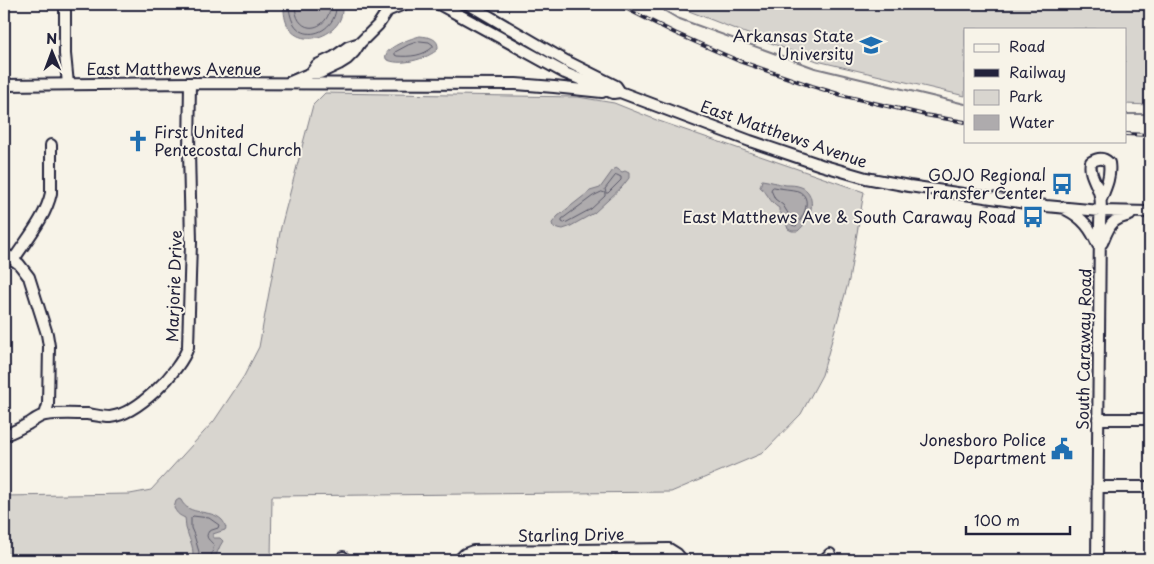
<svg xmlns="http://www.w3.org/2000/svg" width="1154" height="564" viewBox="0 0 1154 564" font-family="'Playpen Sans',sans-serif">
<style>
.green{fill:#d8d5cf;stroke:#7d7c85}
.water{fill:#aeabad;stroke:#76747f}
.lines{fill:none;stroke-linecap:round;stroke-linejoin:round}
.shore{stroke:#5a5969;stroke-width:1}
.stream{stroke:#76747f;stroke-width:2}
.minor-casing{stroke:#22223b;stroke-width:14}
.minor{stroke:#f7f3e8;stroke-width:10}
.rail-casing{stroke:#22223b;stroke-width:4}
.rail{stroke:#f7f3e8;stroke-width:2;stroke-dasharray:5.5;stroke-linecap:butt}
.labels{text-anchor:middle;stroke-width:4;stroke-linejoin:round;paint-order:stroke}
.poi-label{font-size:16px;fill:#22223b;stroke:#f7f3e8;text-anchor:end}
.street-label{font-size:16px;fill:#22223b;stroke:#f7f3e8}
</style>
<rect width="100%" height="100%" fill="#f7f3e8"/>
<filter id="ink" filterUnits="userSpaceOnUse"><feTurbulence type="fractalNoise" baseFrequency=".02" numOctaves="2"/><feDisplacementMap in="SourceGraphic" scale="10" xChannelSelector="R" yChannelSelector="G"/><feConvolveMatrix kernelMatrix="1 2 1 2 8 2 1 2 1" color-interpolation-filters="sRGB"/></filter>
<g filter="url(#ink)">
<!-- green -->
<path class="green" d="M671 4H1150V105L1125 104V29H965V96L817 61Z
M325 93 578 97 614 103 659 121 864 192 849 280 822 375 801 414 763 453 671 492 272 496 271 560H4V496L130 494 151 490 214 421 244 376 259 347 281 227 313 105Z"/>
<!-- water -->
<path class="water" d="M284 4H341C351 37 281 61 284 4Z
M420 36C429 37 439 38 438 49 428 59 398 67 386 59 386 58 385 56 386 55 388 46 412 38 420 36Z
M616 168 622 172 625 171 629 173V178L622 187 594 213 569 227 563 229 553 227 552 223 558 216 590 191 600 188 613 170Z
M762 180C770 181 778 184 786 185 791 185 796 185 801 187 815 192 813 212 806 222 804 225 801 228 798 231H792L788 229 784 217 779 211V208C769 202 769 194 760 187Z
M179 499 181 500C189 517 210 508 222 520 224 522 225 525 226 528L225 530 213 534V538H220L223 541 220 546 214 560H192C195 548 190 542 187 531 185 527 186 522 185 518 179 515 178 515 174 508L176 501Z"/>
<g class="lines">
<!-- shore -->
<path class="shore" d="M289 4C290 51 339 35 336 4
M295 4C295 40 332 30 330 4
M420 41 429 42 433 45V47C423 56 410 57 397 56L395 55V52L408 45Z
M617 175 621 177V180L608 193H606L605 189 615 176Z
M774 187C782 189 791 189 798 191 814 198 803 217 796 226L792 225 789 215 783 205 775 199 771 190 772 188Z
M602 192 605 193V196L591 209 567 222 564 223 562 222V219L593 196Z
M198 560 199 552 194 535 191 528V518L193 516 209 518 219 525 218 528 209 531C204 538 210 540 214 545L210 560"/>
<!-- stream -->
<path class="stream" d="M653 4 677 18 815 68 965 104
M1125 114H1150"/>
<!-- minor casing -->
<g class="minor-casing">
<path id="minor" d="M65 4V54L68 84
M439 4 565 73 613 93 620 92 750 141 821 165 866 178 909 186 1046 206 1100 211 1150 212
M468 4 566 61 616 86 620 92
M389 10 404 4
M311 73 317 65 334 57 348 47 360 43
M288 83 311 73H320L339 64 347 59 354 52 360 43 378 25 392 4
M4 85 190 83 516 84 554 87 602 92
M1067 210C1083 218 1091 229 1098 245
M1102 243C1110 225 1110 220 1130 215
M4 253 19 264 29 277 47 334 49 346 48 405 45 415
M14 259C27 239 46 217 51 193V145
M1098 419H1150
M4 435C12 433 20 428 28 424 33 421 39 416 45 415 58 413 74 414 87 414 95 415 103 417 110 417 137 414 180 372 188 347L191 242 189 151 190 83
M1097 487H1150
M343 560V557
M459 560 465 554 473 551 669 549 677 554 682 560
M824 560 830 554
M1097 560 1100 224C1100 215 1102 205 1100 196 1098 184 1088 174 1091 162 1098 158 1103 157 1109 163 1111 176 1106 187 1101 199"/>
</g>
<!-- minor -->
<use href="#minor" class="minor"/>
<!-- rail casing -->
<g class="rail-casing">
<path id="rail" d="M617 4 675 33 739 61 812 86 845 96 925 115 965 122
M1125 134 1150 135"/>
</g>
<!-- rail -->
<use href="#rail" class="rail"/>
</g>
</g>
<!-- icons -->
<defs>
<g id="university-bare" transform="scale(1.725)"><path d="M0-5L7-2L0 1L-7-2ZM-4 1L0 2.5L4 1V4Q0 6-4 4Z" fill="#1f6fb2" stroke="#f7f3e8" stroke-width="2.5" paint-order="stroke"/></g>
<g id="church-bare" transform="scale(1.725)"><path d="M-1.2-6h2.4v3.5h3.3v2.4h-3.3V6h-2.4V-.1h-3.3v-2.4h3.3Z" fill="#1f6fb2" stroke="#f7f3e8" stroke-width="2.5" paint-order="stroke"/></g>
<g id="bus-bare" transform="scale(1.725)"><path d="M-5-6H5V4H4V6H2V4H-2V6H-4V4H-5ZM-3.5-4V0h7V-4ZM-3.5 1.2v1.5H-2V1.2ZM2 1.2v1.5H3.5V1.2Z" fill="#1f6fb2" stroke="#f7f3e8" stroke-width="2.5" paint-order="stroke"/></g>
<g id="civic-bare" transform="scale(1.725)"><path d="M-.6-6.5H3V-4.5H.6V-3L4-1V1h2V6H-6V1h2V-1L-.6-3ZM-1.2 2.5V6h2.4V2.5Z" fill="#1f6fb2" stroke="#f7f3e8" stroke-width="2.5" paint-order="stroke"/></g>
</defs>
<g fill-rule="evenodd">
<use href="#university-bare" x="871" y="45"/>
<use href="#church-bare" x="138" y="141"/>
<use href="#bus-bare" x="1062" y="184"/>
<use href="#bus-bare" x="1033" y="217"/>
<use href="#civic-bare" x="1062" y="449"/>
</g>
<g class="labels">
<!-- poi labels -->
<g class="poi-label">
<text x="854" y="42">Arkansas State<tspan x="854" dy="18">University</tspan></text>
<text x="154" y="138" text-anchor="start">First United<tspan x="154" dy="18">Pentecostal Church</tspan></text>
<text x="1046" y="181">GOJO Regional<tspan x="1046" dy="18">Transfer Center</tspan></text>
<text x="1016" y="223">East Matthews Ave &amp; South Caraway Road</text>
<text x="1046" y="446">Jonesboro Police<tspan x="1046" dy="18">Department</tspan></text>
</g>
<!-- street labels -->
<g class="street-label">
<text x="174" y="75">East Matthews Avenue</text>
<text transform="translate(784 134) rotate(19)" y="6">East Matthews Avenue</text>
<text transform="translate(174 286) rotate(-88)" y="6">Marjorie Drive</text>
<text transform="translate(1084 349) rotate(-89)" y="6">South Caraway Road</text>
<text transform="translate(571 535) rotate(-1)" y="6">Starling Drive</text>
</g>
</g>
<!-- margin -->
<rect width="1154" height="564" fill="none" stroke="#f7f3e8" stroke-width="20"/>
<rect x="10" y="10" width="1134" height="544" fill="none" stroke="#22223b" stroke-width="2" filter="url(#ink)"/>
<!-- legend -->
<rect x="964" y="28" width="162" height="115" fill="#f7f3e8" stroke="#a29fa3"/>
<rect x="974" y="44" width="25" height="8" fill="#f7f3e8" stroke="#a29fa3"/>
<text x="1009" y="52" font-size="15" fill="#22223b">Road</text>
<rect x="974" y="69" width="25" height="8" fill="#22223b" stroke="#a29fa3"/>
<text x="1009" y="78" font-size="15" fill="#22223b">Railway</text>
<rect x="974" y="90" width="25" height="15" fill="#d8d5cf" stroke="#a29fa3"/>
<text x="1009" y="102" font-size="15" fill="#22223b">Park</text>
<rect x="974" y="115" width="25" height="15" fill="#aeabad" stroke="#a29fa3"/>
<text x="1009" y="128" font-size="15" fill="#22223b">Water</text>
<!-- north arrow -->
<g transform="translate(52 52) rotate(359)" stroke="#f7f3e8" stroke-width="4" paint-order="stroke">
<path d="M0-4L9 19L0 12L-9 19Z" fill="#22223b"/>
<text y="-8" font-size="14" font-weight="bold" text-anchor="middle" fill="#22223b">N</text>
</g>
<!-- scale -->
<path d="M966 526v8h104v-8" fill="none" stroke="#22223b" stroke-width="2.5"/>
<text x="974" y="526" font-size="15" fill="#22223b" stroke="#f7f3e8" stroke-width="4" paint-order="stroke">100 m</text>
</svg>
